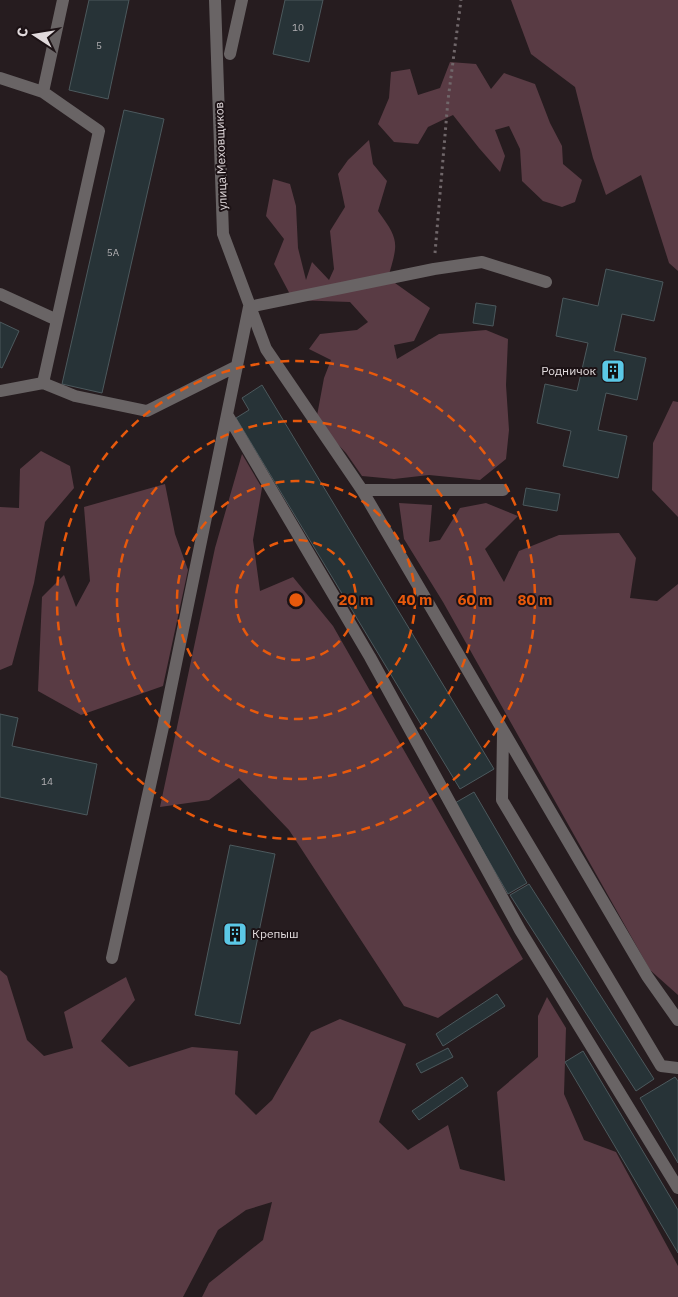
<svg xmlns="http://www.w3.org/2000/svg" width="678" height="1297" viewBox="0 0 678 1297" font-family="'IBM Plex Sans',sans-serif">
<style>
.green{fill:#593b44}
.building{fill:#273337;stroke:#4c595d}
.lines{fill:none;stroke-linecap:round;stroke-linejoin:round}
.path{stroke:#70676a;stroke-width:3;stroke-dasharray:2.5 4;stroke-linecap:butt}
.minor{stroke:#696465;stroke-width:12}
.ring{fill:none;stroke:#e8590c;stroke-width:2.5;stroke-dasharray:9 6}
.labels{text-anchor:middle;stroke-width:4;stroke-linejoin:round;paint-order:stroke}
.number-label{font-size:10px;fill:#b2b0b3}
.street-label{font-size:12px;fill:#e1dadc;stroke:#1c1215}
.poi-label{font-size:12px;fill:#e1dadc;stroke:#1c1215;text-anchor:end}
.centre{fill:#e8590c;stroke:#1c1215;stroke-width:2.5}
.ring-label{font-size:15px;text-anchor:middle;font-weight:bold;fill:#e8590c;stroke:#1c1215;stroke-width:4;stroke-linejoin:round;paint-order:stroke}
</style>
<rect width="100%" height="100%" fill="#261c1f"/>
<!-- green -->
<path class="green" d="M511 0H678V271L669 263 641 175 606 195 593 158 575 87 531 54Z
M450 62 476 64 491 89 504 73 535 84 550 123 562 146 563 164 582 180 575 202 562 207 543 201 522 181 520 149 509 126 495 130 505 156 500 172 479 148 453 115 428 127 418 144 394 142 378 124 389 98 391 72 410 69 418 95 440 88Z
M369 140 373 164 387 181 378 211C400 241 398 243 388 278L430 308 414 341 394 345 397 359 439 334 486 330 508 339 506 385 509 430 506 459 480 480 429 475 394 479 362 476 346 453 316 421 324 378 331 360 309 349 320 334 357 330 368 322 350 302 293 300 274 264 284 239 266 216 273 179 290 184 296 206 298 248 306 280 312 262 329 280 334 269 330 231 345 207 338 174 348 160Z
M673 401 678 402V517L652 490 653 443Z
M41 451 70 466 74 488 45 522 34 583 12 665 0 670V507L19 508 20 469Z
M242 454 262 488 253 540 260 591 293 577 333 626 523 959 438 1018 404 1006 289 830 239 778 209 800 160 807 215 548Z
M165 484 175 534 188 570 163 686 81 715 38 691 42 597 64 575 76 607 90 581 84 507Z
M399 503 432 505 429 542 440 540 460 508 486 503 518 516 485 549 504 582 519 551 559 535 619 533 636 558 630 598 657 601 678 584V995L650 970 443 602 404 539Z
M0 970 7 976 27 1040 44 1056 73 1048 64 1012 126 977 135 1000 101 1041 129 1067 192 1047 238 1051 235 1094 256 1115 272 1100 311 1032 340 1019 406 1044 379 1122 408 1150 448 1125 460 1169 505 1181 497 1092 538 1057V1016L547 997 566 1028 564 1094 584 1140 616 1152 678 1266V1297H202L209 1283 263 1240 272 1202 246 1210 218 1230 183 1297H0Z"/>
<!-- building -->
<path class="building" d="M89 0H129L108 99 69 90Z
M285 0H323L309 62 273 54Z
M124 110 164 119 102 393 62 384Z
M606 269 663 282 654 321 622 314 614 351 646 358 637 400 606 393 598 430 627 436 618 478 563 466 571 431 537 423 545 384 577 391 588 343 556 336 563 298 598 306Z
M476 303 496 306 493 326 473 323Z
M0 322 19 331 2 368 0 367Z
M262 385 494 769 460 789 236 418 249 410 242 398Z
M526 488 560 494 557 511 523 505Z
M0 714 18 718 12 746 97 764 87 815 0 797Z
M474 792 527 883 508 894 455 803Z
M230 845 275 854 240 1024 195 1015Z
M529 884 654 1079 636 1091 510 895Z
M497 994 505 1006 443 1046 436 1034Z
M448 1048 453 1057 421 1073 416 1064Z
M583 1051 678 1210V1253L565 1062Z
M462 1077 468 1086 419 1120 412 1111Z
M675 1077 678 1081V1163L640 1098Z"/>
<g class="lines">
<!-- path -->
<path class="path" d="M435 253 448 100 461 0"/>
<!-- minor -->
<path class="minor" d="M215 0 223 234 266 349 362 490 647 976 678 1020
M230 54 242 0
M0 78 43 92
M0 294 57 320
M43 383 99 131 43 92 63 0
M0 391 43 383 75 396 147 411 237 366
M228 416 370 657 520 930 678 1188
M362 490H503
M503 733 502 800 661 1066 678 1068
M112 958 163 727 249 307 434 269 482 262 546 282"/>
</g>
<!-- distance rings -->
<g class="ring">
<circle cx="296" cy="600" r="60"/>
<circle cx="296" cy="600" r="119"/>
<circle cx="296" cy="600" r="179"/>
<circle cx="296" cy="600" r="239"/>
</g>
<!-- icons -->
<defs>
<g id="building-square" transform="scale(1.25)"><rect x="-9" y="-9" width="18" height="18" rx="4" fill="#5bc8e6" stroke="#1c1215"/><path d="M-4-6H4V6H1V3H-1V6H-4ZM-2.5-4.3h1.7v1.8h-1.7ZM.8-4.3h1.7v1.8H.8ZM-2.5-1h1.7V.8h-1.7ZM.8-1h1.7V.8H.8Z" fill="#111"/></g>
</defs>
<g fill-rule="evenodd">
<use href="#building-square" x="613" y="371"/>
<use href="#building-square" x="235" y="934"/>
</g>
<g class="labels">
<!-- number labels -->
<g class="number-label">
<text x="298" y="31">10</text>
<text x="99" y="49">5</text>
<text x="113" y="256">5А</text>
<text x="47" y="785">14</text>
</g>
<!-- street labels -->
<g class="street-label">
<text transform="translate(221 156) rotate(-92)" y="4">улица Меховщиков</text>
</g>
<!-- poi labels -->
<g class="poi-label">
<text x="596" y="375">Родничок</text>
<text x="252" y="938" text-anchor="start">Крепыш</text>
</g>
</g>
<circle cx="296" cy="600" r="8" class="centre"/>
<g class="ring-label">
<text x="356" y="605">20 m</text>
<text x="415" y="605">40 m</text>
<text x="475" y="605">60 m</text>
<text x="535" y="605">80 m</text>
</g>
<!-- north arrow -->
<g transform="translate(35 35) rotate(282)" stroke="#1c1215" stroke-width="4" paint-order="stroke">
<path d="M0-4L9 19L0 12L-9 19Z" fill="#e1dadc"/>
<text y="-8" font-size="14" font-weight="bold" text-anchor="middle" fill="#e1dadc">С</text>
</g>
</svg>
